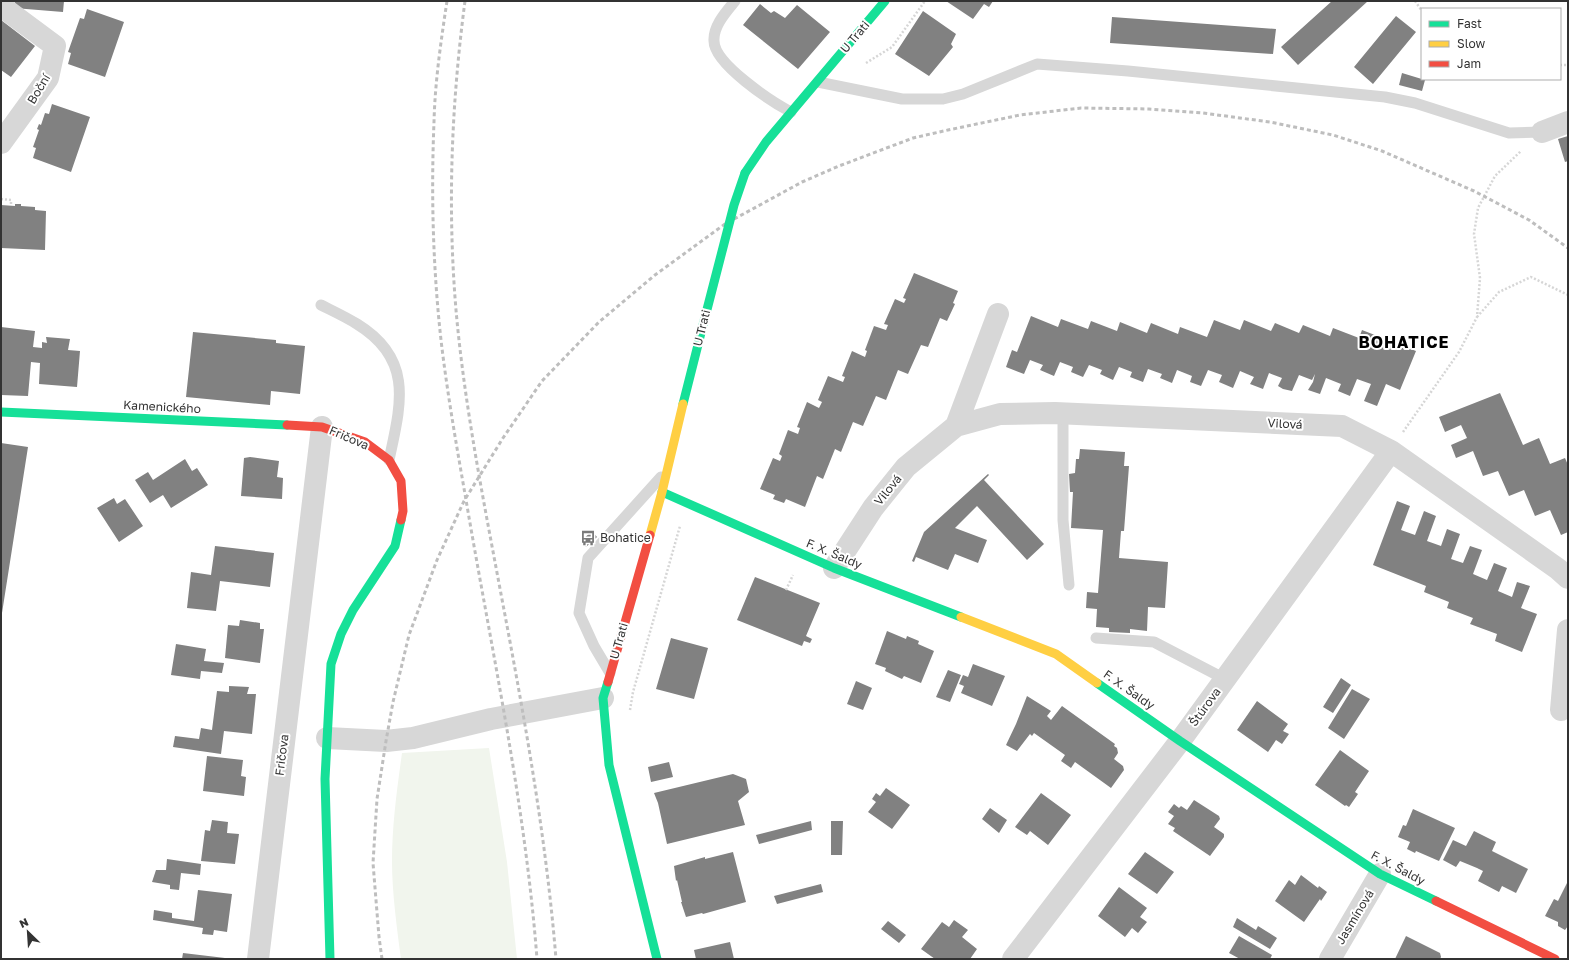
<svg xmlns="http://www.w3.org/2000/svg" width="1569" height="960" viewBox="0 0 1569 960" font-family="'Golos Text',sans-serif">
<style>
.green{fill:#f1f5ed}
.building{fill:#818181}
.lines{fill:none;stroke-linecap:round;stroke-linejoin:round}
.path{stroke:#d6d6d6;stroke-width:2.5;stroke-dasharray:2 2;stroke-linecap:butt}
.lane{stroke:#d7d7d7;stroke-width:11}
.street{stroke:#d7d7d7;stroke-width:22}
.fast{stroke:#16e098;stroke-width:9}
.slow{stroke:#ffcf43;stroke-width:9}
.jam{stroke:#f24e42;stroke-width:9}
.rail{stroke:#bebebe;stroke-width:3;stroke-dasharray:4 3;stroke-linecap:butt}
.fast-bridge{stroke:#16e098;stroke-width:9}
.labels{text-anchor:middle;stroke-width:4;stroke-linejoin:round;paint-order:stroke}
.street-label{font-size:12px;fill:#333;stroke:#fff}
.poi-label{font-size:12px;fill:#333;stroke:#fff;text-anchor:start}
.district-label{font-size:16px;font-weight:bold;letter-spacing:1px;fill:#000;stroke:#fff}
</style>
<rect width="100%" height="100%" fill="#fff"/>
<!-- green -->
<path class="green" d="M489 748 507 862 517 959H401C397 929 392 892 392 862 392 825 397 789 402 753Z"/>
<!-- building -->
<path class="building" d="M15 1H64L63 12 14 8Z
M946 1H993L989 7 984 4 973 19Z
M1332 1H1368L1298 65 1281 47Z
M760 4 771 13 774 11 785 18 797 5 830 32 798 69 743 25Z
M87 9 124 22 105 77 68 64 71 53 68 52 80 18 84 19Z
M923 11 956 34 951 44 953 47 929 76 895 54Z
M1396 16 1416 32 1373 84 1354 67Z
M1112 17 1276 29 1273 54 1110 43Z
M1 20 35 46 11 77 1 70Z
M1402 73 1425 80 1422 91 1399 85Z
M52 104 90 117 71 172 33 158 36 148 33 147 39 130 37 129 39 124 41 125 45 113 49 114Z
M1568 136V161L1565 162 1558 139Z
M15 204H21V206L35 207V210L46 211 45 250 1 248V205L15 206Z
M914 273 958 291 953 303 955 304 947 321 940 318 928 347 921 345 908 374 898 370 886 400 876 396 863 426 853 422 841 452 835 449 823 479 817 476 805 507 786 499 784 503 773 499 775 495 760 489 773 458 780 461 782 456 779 454 788 430 798 434 800 428 797 427 807 402 819 408 822 402 818 400 828 376 843 382 845 377 842 376 852 351 865 357 867 351 865 350 874 326 886 330 888 325 884 324 895 299 904 303 906 299 903 298Z
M1031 316 1058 327 1061 319 1088 329 1091 321 1117 331 1120 322 1147 333 1151 323 1178 334 1180 327 1207 337 1214 320 1240 330 1244 320 1271 331 1275 323 1299 333 1303 325 1330 336 1333 328 1359 338 1362 330 1416 351 1400 390 1386 384 1377 406 1364 401 1371 384 1357 379 1350 396 1338 391 1341 384 1326 378 1320 394 1308 390 1313 382 1315 374 1312 380 1299 375 1292 391 1283 389 1278 386 1282 378 1269 373 1263 389 1250 384 1254 377 1240 371 1233 388 1219 382 1222 375 1208 370 1201 386 1190 382 1192 376 1177 370 1172 383 1160 378 1162 374 1148 369 1143 382 1130 377 1132 372 1119 367 1113 380 1100 374 1102 370 1089 365 1083 377 1071 372 1073 367 1060 362 1054 376 1040 370 1043 365 1030 360 1024 374 1006 367 1012 350 1017 352Z
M1 327 35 331 33 347 42 348V342L47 343 46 337 70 339 68 350 80 351 77 387 39 384 40 363 31 362 28 396 1 395Z
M193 332 276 340V343L305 346 300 394 271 391 270 405 186 397Z
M1500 393 1523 445 1539 438 1550 464 1565 458 1568 465V532L1561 535 1550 510 1535 516 1524 490 1509 496 1498 471 1483 476 1473 451 1456 458 1451 445 1467 438 1461 425 1445 432 1439 417Z
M1 443 28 447 2 613H1Z
M1080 449 1125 452 1124 466H1129L1124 531H1121L1119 558 1168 562 1165 608 1148 607 1147 631 1130 629V633L1109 632V628L1096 627 1097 609 1086 608 1087 592 1098 593 1103 530 1071 528 1073 492H1070L1069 474 1075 473 1076 459H1079Z
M250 457 279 461 277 477 283 478 282 499 241 496 244 458Z
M185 459 192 471 197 468 208 485 171 508 163 495 150 503 135 480 148 472 153 480Z
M988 474 989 475 984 480 1044 544 1027 560 977 506 955 528 987 540 978 563 955 554 948 570 916 557 914 562 912 561 924 532Z
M114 498 117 504 125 499 143 526 119 542 97 508Z
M1397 501 1410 506 1401 530 1415 535 1424 511 1436 516 1427 541 1441 546 1447 529 1460 534 1451 559 1463 563 1470 546 1482 550 1473 574 1487 580 1494 563 1507 568 1498 591 1512 597 1517 582 1530 586 1521 608 1537 614 1522 652 1495 641 1497 634 1470 624 1473 618 1447 608 1449 602 1424 592 1426 586 1373 565Z
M592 531 597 537 586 547 581 541Z
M215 546 274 553 270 587 220 581 216 611 187 608 191 572 211 575Z
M755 577 820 603 806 636 812 639 810 643 804 641 802 646 737 620Z
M240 620 260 623V629H264L260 663 225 658 228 625 239 626Z
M887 631 906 639 907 636 919 641 918 644 934 651 921 683 904 676 902 679 885 671 886 668 875 664Z
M671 638 708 648 694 699 656 689Z
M176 644 206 649 204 661 224 663 222 673 201 671 200 679 171 675Z
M973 664 1005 676 992 706 961 693 964 686 959 684 963 675 968 677Z
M948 670 961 675 950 702 936 697Z
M1341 678 1351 685 1333 713 1323 707Z
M856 681 872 688 863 710 847 704Z
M229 686 249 687 247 694H256L252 734 224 731 221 754 173 747 175 736 199 739 201 728 212 730 217 691 229 692Z
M1352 689 1370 699 1344 739 1328 728Z
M1027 696 1051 711 1047 716 1051 720 1062 706 1115 744 1114 746 1117 748 1118 753 1114 759 1123 766 1124 770 1111 788 1075 762 1071 768 1061 761 1065 755 1034 733 1032 736 1030 734 1017 751 1006 745 1016 724Z
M1257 701 1288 724 1283 731 1289 734 1282 744 1276 740 1268 752 1237 730Z
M1340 750 1369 771 1355 792 1358 794 1349 807 1346 805 1345 806 1315 785Z
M207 756 243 760 241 776 246 777 244 796 203 791Z
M669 762 673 777 651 782 648 767Z
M733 774 746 779 749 792 738 801 745 825 667 844 658 803 654 793Z
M886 788 910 805 892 829 868 812 876 802 872 799 876 793 880 796Z
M1041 793 1071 815 1048 845 1030 831 1027 835 1015 827Z
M1194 800 1219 816 1220 819 1214 827 1224 834V837L1210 856 1173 831 1175 828 1168 824 1174 816 1168 812 1174 804 1179 808 1181 806 1187 810Z
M990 808 1007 820 999 833 982 819Z
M1413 809 1455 828 1439 861 1416 851 1415 853 1407 849 1410 842 1398 837 1403 825 1406 826Z
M212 820 228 822 227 833 239 834 235 864 201 861 205 830 210 831Z
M811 821 812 830 759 844 756 835Z
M831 821H843L842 855H831Z
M1474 831 1496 842 1492 851 1528 869 1516 893 1502 886 1499 892 1478 881 1483 871 1477 868 1460 861 1456 867 1443 860 1453 840 1466 846Z
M733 852 746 902 703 914 702 913 686 917 681 902H682L677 880 676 881 674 866 705 857V859Z
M1145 852 1174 872 1157 894 1128 874Z
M167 859 201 864 200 875 181 873 179 890 170 889V885L152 882 156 870H166Z
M1301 875 1318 888 1319 886 1327 892 1321 901 1320 899 1304 922 1275 901 1289 880 1295 885Z
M1568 881V926L1565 930 1558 926V922L1545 916 1554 899 1558 901Z
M821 884 823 892 777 904 774 896Z
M1119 887 1147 908 1140 917 1147 922 1138 933 1132 928 1125 937 1098 916Z
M198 890 232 894 227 932 214 930 213 935 202 934 203 928 153 920 154 910 172 913V918L194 921Z
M1237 918 1256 930 1258 926 1277 938 1270 949 1233 927Z
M954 920 968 930 962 937 977 949 970 959H935L921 949 942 922 949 927Z
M888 921 906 935 899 943 881 929Z
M1239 936 1272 955 1270 959H1240L1229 953Z
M1406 936 1440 953 1441 957 1440 959H1395Z
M730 942 734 959H696L694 950Z
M183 953 225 958V959H182Z"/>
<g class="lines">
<!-- path -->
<path class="path" d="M1415 1 1422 11
M866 63 892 47 925 1
M1560 65H1568
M1 199 11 200V205
M1477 317 1499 292 1531 277 1568 295
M1403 432 1459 352 1477 317 1480 278 1474 234 1478 208 1495 176 1521 151
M786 590 793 575
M630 710 633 692 680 526"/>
<!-- lane -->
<path class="lane" d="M735 1C726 12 713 26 714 41 714 64 772 102 791 112
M818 82 902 99H943L963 94 1037 64 1128 71 1385 97 1415 103 1509 133 1542 132
M321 305C333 311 346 317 357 324 414 359 401 404 389 460
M1063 413V520L1069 585
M1096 638 1154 642 1225 679
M610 673 594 646 579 613 588 558 661 477"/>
<!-- street -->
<path class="street" d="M1 6 55 46 48 78 1 143
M1542 132 1568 122
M956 426 998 314
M834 568 873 508 906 467 956 426 1000 414 1055 413 1342 426 1391 451 1558 569 1568 578
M1561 710 1568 630
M327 738 386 741 413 738 491 719 603 698
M258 959 322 427
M1013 959 1180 741 1391 451
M1330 959 1380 874"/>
<!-- fast -->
<path class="fast" d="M745 173 766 142 885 1
M683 404 703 325
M1 412 287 425
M662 492 834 568 961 617
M608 682 603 698 609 765 657 959
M1097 683 1180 741 1380 874 1436 901
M330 959 325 779 331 664 341 634 353 610 395 546 401 520"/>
<!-- slow -->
<path class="slow" d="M650 535 662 492 683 404
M961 617 1056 654 1097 683"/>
<!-- jam -->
<path class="jam" d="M287 425 322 427 365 442 389 460 401 481 403 511 401 520
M608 682 650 535
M1436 901 1555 959"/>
<!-- rail -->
<path class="rail" d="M447 1C441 41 435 81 434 122 431 195 433 268 441 340 447 391 456 443 465 494 491 648 525 802 537 959
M465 1C451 107 447 214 457 321 466 413 484 503 501 594 524 715 546 836 556 959
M382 959 379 937 373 863 377 799 386 741 393 702 409 635 437 560 464 501 503 438 542 381 599 322 655 275 725 224 802 182 839 166 913 138 948 130 1020 115 1081 108 1149 109 1203 113 1270 122 1333 135 1382 151 1474 191 1529 220 1568 248"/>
<!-- fast-bridge -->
<path class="fast-bridge" d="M703 325 734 205 745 173"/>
</g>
<!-- icons -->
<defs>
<g id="bus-bare" transform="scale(1.2)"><path d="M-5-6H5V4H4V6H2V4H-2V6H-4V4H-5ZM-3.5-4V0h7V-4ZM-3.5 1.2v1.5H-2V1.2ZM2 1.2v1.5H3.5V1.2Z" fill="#7a7a7a" stroke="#fff" stroke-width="2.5" paint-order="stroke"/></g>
</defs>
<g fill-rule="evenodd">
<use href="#bus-bare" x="588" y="538"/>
</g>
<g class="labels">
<!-- street labels -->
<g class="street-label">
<text transform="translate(855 37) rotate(-50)" y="4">U Trati</text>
<text transform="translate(39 89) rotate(-59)" y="4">Boční</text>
<text transform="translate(702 328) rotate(-76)" y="4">U Trati</text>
<text transform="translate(162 407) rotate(3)" y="4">Kamenického</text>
<text transform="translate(1285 424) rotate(3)" y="4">Vilová</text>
<text transform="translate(349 438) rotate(23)" y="4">Fričova</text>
<text transform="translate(888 490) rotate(-51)" y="4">Vilová</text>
<text transform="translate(834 554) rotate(23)" y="4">F. X. Šaldy</text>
<text transform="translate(619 641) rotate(-74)" y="4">U Trati</text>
<text transform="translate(1129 690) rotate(35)" y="4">F. X. Šaldy</text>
<text transform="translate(1205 707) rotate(-54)" y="4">Štúrova</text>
<text transform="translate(282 755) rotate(-83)" y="4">Fričova</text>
<text transform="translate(1398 868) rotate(28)" y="4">F. X. Šaldy</text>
<text transform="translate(1355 917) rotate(-59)" y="4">Jasmínová</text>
</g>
<!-- poi labels -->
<g class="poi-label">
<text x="600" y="542">Bohatice</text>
</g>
<!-- district labels -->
<g class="district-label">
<text x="1404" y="348">BOHATICE</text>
</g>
</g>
<!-- border -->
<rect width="1569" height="960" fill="none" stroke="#333333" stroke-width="4"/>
<!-- legend -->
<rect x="1421" y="8" width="140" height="72" fill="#ffffff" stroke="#adadad"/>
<rect x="1429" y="21" width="20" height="6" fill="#16e098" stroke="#adadad"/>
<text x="1457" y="28" font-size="12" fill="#333333">Fast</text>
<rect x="1429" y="41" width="20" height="6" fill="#ffcf43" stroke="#adadad"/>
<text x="1457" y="48" font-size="12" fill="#333333">Slow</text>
<rect x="1429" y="61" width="20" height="6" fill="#f24e42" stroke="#adadad"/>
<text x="1457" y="68" font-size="12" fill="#333333">Jam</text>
<!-- north arrow -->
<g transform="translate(28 932) rotate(335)" stroke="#ffffff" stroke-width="3" paint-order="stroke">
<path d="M0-3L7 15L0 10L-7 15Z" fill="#333333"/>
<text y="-6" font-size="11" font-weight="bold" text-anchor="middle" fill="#333333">N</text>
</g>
</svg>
